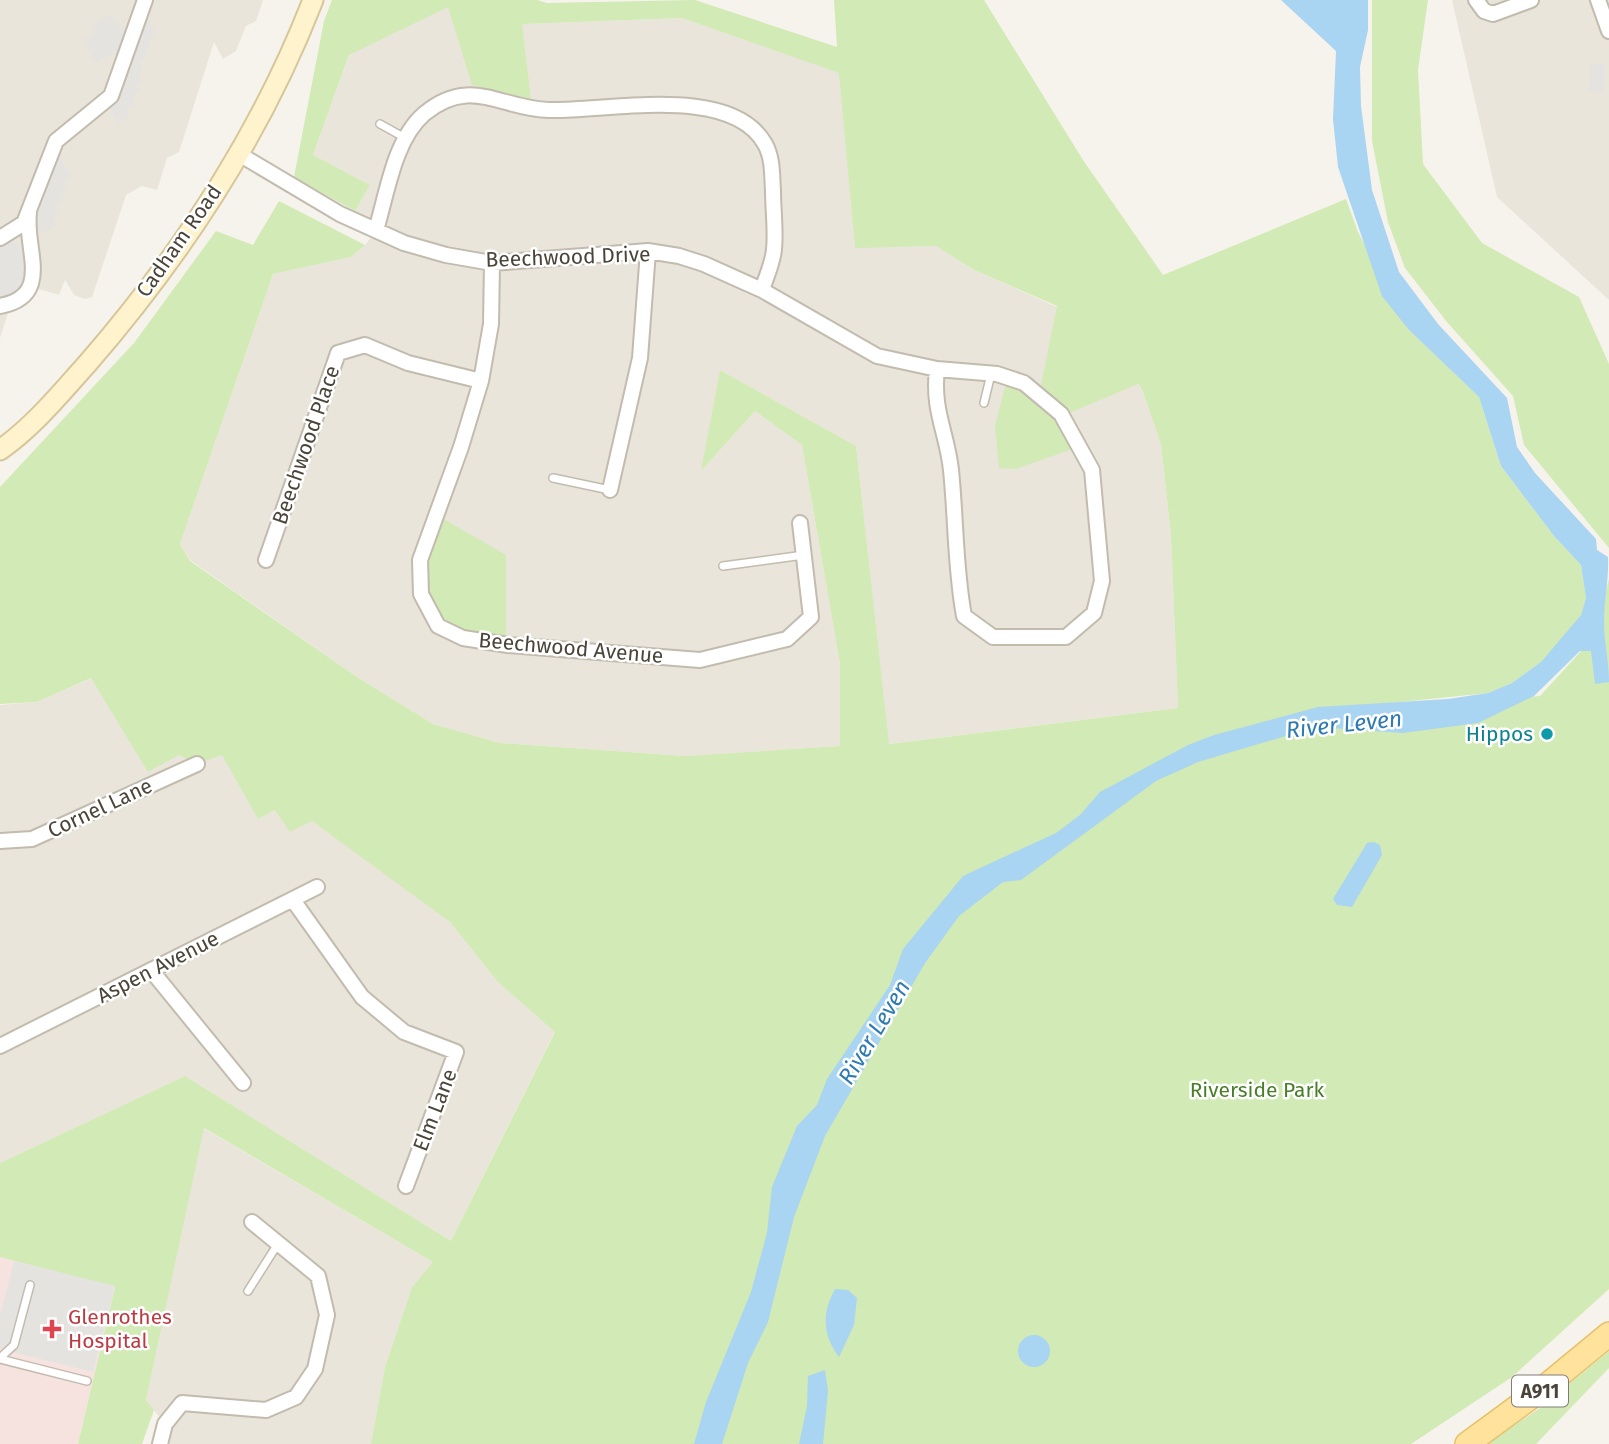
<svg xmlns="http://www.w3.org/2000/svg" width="1609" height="1444" viewBox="0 0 1609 1444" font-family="'Fira Sans',sans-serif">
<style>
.residential{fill:#eae5da}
.medical{fill:#f6e3e0}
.green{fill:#d2eab5}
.parking{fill:#e5e3e0}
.water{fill:#a9d4f2}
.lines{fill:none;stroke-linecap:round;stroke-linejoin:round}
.lane-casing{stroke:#c2bbae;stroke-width:10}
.street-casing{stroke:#c2bbae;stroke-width:18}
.secondary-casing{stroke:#d6c79b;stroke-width:23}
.primary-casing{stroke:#e6c16a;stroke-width:26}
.lane{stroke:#fff;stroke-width:7}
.street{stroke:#fff;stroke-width:14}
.secondary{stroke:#fff3cd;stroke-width:19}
.primary{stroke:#ffe39c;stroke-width:23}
.culture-dot{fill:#0f9aa8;stroke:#fff;stroke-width:2.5}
.health-dot{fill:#e0444e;stroke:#fff;stroke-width:2.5}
.labels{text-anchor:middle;stroke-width:5;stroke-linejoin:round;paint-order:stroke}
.shield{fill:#fff;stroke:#817c74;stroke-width:2}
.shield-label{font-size:19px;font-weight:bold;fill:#4b4439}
.street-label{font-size:21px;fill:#4b4439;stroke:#fff}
.culture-label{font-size:21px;fill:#0d838f;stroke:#fff;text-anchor:end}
.park-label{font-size:21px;fill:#4a7f2a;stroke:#fff}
.health-label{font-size:21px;fill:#be3a42;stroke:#fff;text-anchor:start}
.water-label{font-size:23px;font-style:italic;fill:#2e7ab2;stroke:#fff}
</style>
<rect width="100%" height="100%" fill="#f6f3ec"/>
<!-- residential -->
<path class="residential" d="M0 0H263L256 21 246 26 236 51 223 59 214 42 179 152 167 158 157 190 142 186 126 195 92 297 85 299 74 295 65 280 59 295 39 289 9 310 0 338Z
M457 0 522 24 682 18 840 73 855 247 936 246 974 270 1057 307 1101 344 1142 389 1161 444 1171 536 1178 708 888 744 856 446 720 370 702 470 755 411 802 445 840 664V746L685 756 500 743 433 724 357 677 190 560 180 544 273 274 351 257 365 245 376 231 355 211 370 185 313 155 358 31Z
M1452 0H1609V300L1497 197Z
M92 678 104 695 179 755 197 764 222 754 258 819 275 810 312 821 397 881 450 922 498 982 555 1031 451 1241 185 1076 0 1163V705L37 702Z
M203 1128 433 1262 412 1287 385 1367 371 1444H160L165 1424 146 1400Z"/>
<!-- medical -->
<path class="medical" d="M0 1257 115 1286 78 1444H0Z"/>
<!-- green -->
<path class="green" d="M332 0H537L547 3 695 0 837 47 834 0H984L1083 160 1163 275 1346 199 1358 232 1409 330 1479 397 1501 466 1554 536 1581 565 1586 598 1581 616 1541 662 1512 683 1488 693 1362 706 1268 722 1540 696 1595 636 1609 579V1289L1512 1377 1411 1444H371L385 1367 412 1287 433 1262 204 1128 146 1400 154 1410 142 1444H78L115 1287 0 1257V1163L185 1076 451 1241 555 1032 498 982 450 922 312 821 290 832 275 810 258 819 222 755 197 764 179 755 148 772 91 678 37 702 0 704V487L134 343 216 231 253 245 279 201 365 245 351 257 273 274 180 544 190 561 357 677 433 724 500 743 685 756 840 746V664L802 445 755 411 701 471 720 370 856 446 889 744 1178 708 1171 536 1161 444 1142 389 1138 384 1069 413 1041 385 1057 306 974 270 936 246 855 248 839 73 682 18 522 24 531 100 472 85 448 7 349 55 313 155 370 185 355 211 294 177 324 21Z
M1372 0H1428L1418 70 1423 164 1482 243 1579 297 1609 364V548L1524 445 1513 396 1447 322 1405 268 1388 222 1372 141Z
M1006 383 1049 408 1075 448 1016 469 999 468 995 426Z
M442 518 506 555V636L466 630 443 620 427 586 426 559Z
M1609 1351V1368L1536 1444H1486L1540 1408Z"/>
<!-- parking -->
<path class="parking" d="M143 6 156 36 148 41 151 46 145 50 148 55 140 63 143 68 138 74 143 81 136 86 140 91 132 96 136 104 127 109 129 117 118 123 106 102 126 57 113 54 95 63 83 40 97 32 93 24 111 14 120 26 135 30Z
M1589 64H1604V92H1589Z
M54 146 71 176 65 181 67 188 60 192 64 199 57 205 60 212 54 216 57 225 40 234 29 211Z
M0 240 14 241 31 254 33 281 0 306Z
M14 1261 115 1286 93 1372 0 1349V1316Z"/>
<!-- water -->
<path class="water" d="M1281 0H1368V30L1360 67 1361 106 1372 190 1399 272 1438 324 1507 398 1517 447 1535 473 1596 539 1597 550 1608 557C1609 580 1604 600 1604 622 1604 642 1609 662 1609 682L1595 684 1591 651H1580L1534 696 1478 723 1403 733 1316 727 1198 762 1156 781 1021 880 1003 882 959 916 925 963 825 1136 794 1217 768 1322 748 1363 722 1444H694L706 1402 751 1292 767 1233 772 1187 797 1126 817 1105 827 1079 890 985 903 949 963 876 1056 833 1080 815 1100 792 1188 745 1214 735 1318 707 1448 699 1488 693 1512 683 1541 662 1581 615 1586 598 1581 565 1554 536 1501 466 1479 397 1409 330 1382 296 1338 167 1333 119 1336 51Z
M1374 842 1380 845 1382 855 1352 907 1337 905 1333 899 1367 843Z
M835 1289 848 1290 857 1298 854 1325 839 1357C822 1334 822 1313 835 1289Z
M1018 1351a16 16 0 1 1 32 0a16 16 0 1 1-32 0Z
M825 1370 828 1391 823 1444H799L807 1406 808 1376Z"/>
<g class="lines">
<!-- lane casing -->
<g class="lane-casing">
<path id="lane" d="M380 124 407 139
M984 403 991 374
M553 478 610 490
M723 566 804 555
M248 1291 279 1242
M0 1358 14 1345 30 1285
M0 1359 87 1381"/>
</g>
<!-- street casing -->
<g class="street-casing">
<path id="street" d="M1476 0 1484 11 1493 14 1531 0
M1598 0 1609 31
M239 154 340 214 404 243 446 255 492 263 648 251 679 256 704 264 762 290 877 356 937 369 997 374 1024 383 1061 414 1092 470 1102 581 1094 613 1066 637H993L964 616C955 568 956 519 951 470 947 432 932 411 937 369
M376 230C387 194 394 140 424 114 470 75 501 109 549 110 605 112 731 83 765 144 773 158 772 176 773 191 773 210 776 231 774 249 773 263 766 277 762 290
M0 238 24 223 56 141 111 96 145 0
M492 263 491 324 481 381 461 447 420 560 421 594 438 626 463 638 508 645 700 660 787 639 811 617 800 523
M0 306C54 296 24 248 29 213
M610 490 640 358 648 251
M266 560 338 353 365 345 408 363 481 381
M0 841 32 839 197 764
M293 900 362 997 404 1032 456 1052 406 1186
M151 970 243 1083
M0 1046 317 887
M160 1444 165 1424 182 1403 266 1410 296 1397 315 1369 327 1315 318 1276 252 1222"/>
</g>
<!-- secondary casing -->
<g class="secondary-casing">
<path id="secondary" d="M0 450C34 426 59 395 87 364 180 257 261 134 313 0"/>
</g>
<!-- primary casing -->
<g class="primary-casing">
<path id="primary" d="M1467 1444 1546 1386 1609 1334"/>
</g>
<!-- lane -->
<use href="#lane" class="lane"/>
<!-- street -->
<use href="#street" class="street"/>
<!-- secondary -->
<use href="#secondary" class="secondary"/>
<!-- primary -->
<use href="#primary" class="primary"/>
</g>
<!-- markers -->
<circle class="culture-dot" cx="1547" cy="734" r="7"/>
<path class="health-dot" d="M48.5 1318.5h7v7h7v7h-7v7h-7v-7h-7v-7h7z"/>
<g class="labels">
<!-- shield labels -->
<rect class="shield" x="1512" y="1375.5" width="56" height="31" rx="5"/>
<g class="shield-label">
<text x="1540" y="1398">A911</text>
</g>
<!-- street labels -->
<g class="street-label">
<text transform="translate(179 241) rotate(-55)" y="7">Cadham Road</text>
<text transform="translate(568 257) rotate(-2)" y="7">Beechwood Drive</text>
<text transform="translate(306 445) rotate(-71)" y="7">Beechwood Place</text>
<text transform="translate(571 648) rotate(5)" y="7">Beechwood Avenue</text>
<text transform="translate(100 808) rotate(-25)" y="7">Cornel Lane</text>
<text transform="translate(158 967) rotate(-27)" y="7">Aspen Avenue</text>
<text transform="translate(435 1110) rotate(-69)" y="7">Elm Lane</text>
</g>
<!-- culture labels -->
<g class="culture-label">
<text x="1533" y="741">Hippos</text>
</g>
<!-- park labels -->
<g class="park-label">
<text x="1257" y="1097">Riverside Park</text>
</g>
<!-- health labels -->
<g class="health-label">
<text x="68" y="1324">Glenrothes<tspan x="68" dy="24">Hospital</tspan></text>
</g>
<!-- water labels -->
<g class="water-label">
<text transform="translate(1344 724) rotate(-6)" y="8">River Leven</text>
<text transform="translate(874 1032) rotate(-59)" y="8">River Leven</text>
</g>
</g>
</svg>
